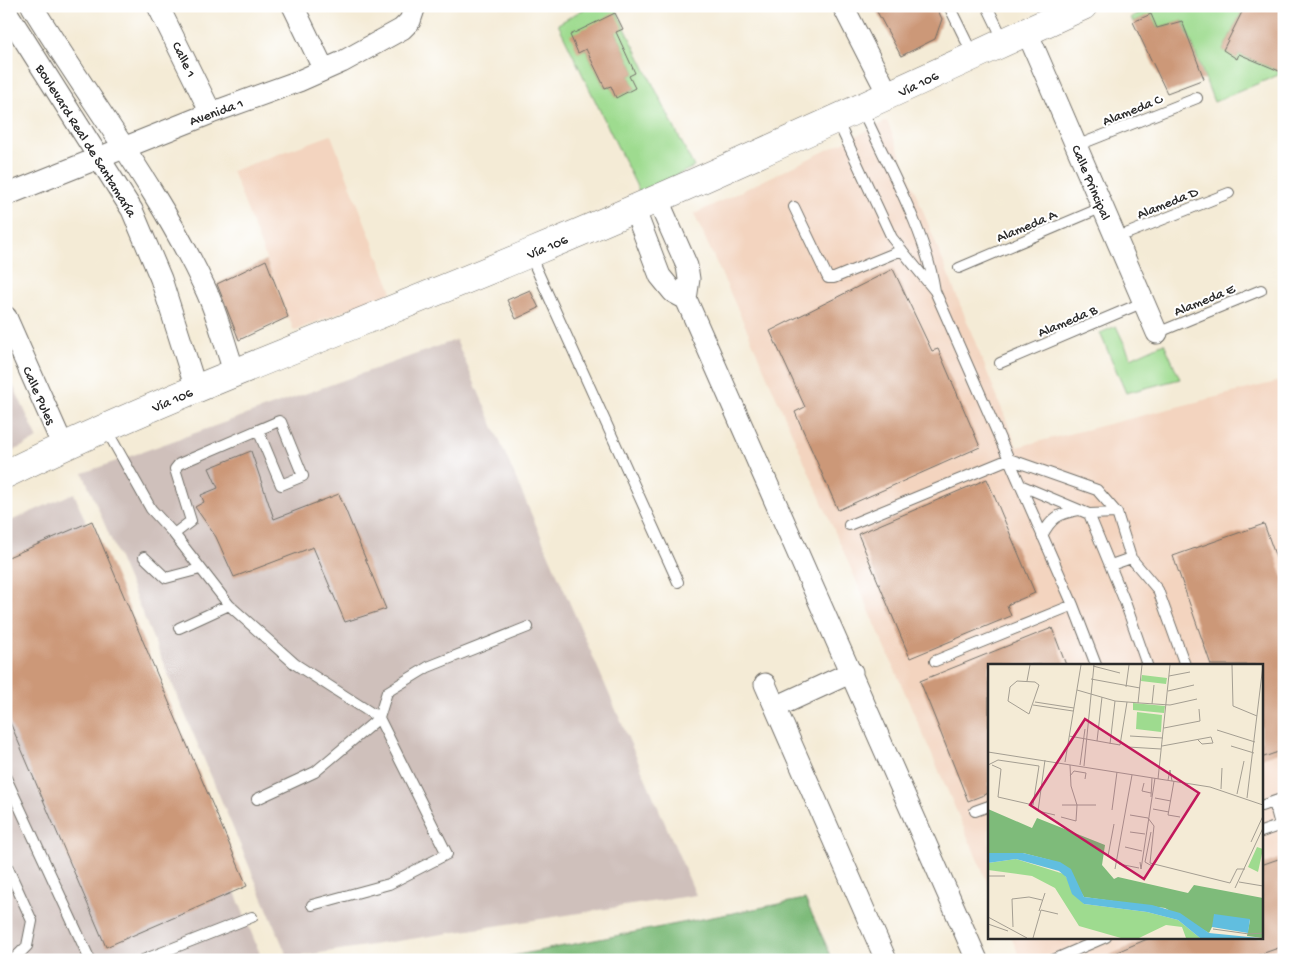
<svg xmlns="http://www.w3.org/2000/svg" width="1290" height="966" viewBox="0 0 1290 966" font-family="'Gochi Hand',sans-serif">
<style>
.built{fill:#f3d4bf}
.industrial{fill:#cfc0bb}
.green{fill:#9edb8f;stroke:#64835d;fill-rule:evenodd}
.forest{fill:#7ebb7a;stroke:#547352}
.building{fill:#cc9878}
.lines{fill:none;stroke-linecap:round;stroke-linejoin:round}
.service-casing{stroke:#716e67;stroke-width:12}
.minor-casing{stroke:#716e67;stroke-width:23}
.secondary-casing{stroke:#716e67;stroke-width:29}
.service{stroke:#fff;stroke-width:10}
.minor{stroke:#fff;stroke-width:21}
.secondary{stroke:#fff;stroke-width:28}
.labels{text-anchor:middle;stroke-width:4;stroke-linejoin:round;paint-order:stroke}
.street-label{font-size:14px;fill:#2b2b2b;stroke:#fff}
.inset-road{fill:none;stroke:#a49e92;stroke-width:1}
.view{fill:#c2185b;fill-opacity:0.15;stroke:#c2185b;stroke-width:2.5}
.inset-edge{fill:none;stroke:#2b2b2b;stroke-width:2.5}
</style>
<rect width="100%" height="100%" fill="#fff"/>
<filter id="ink" filterUnits="userSpaceOnUse"><feTurbulence type="fractalNoise" baseFrequency=".02" numOctaves="2"/><feDisplacementMap in="SourceGraphic" scale="10" xChannelSelector="R" yChannelSelector="G"/><feConvolveMatrix kernelMatrix="1 2 1 2 8 2 1 2 1" color-interpolation-filters="sRGB"/></filter>
<filter id="wash" filterUnits="userSpaceOnUse"><feTurbulence type="fractalNoise" baseFrequency=".0096" numOctaves="4" result="noise"/><feDisplacementMap in="SourceGraphic" scale="20" xChannelSelector="R" yChannelSelector="G"/><feGaussianBlur stdDeviation="1.12" result="paint"/><feColorMatrix in="noise" values="0 0 0 0 0 0 0 0 0 0 0 0 0 0 0 0 0 1.4 0 .05"/><feComposite in="paint" operator="in"/></filter>
<g filter="url(#wash)">
<rect width="100%" height="100%" fill="#f4ebd6"/>
<!-- built -->
<path class="built" d="M887 121 1017 447 1284 380V960H1021L1011 937H1261V665H989V886L748 332 694 214Z
M331 135 392 292 294 331 232 171Z"/>
<!-- industrial -->
<path class="industrial" d="M456 340 696 895 288 958 83 473Z
M6 370 38 439 6 454Z
M74 493 260 954 247 960H6V523Z"/>
<!-- green -->
<path class="green" d="M589 6H614L694 167 640 193 558 24ZM615 14 616 32 635 73 629 76 635 89 616 97 611 86 605 88 586 49 578 52Z
M1154 6H1245L1223 50 1237 58 1239 54 1283 73 1214 102 1183 21 1157 28 1151 14 1133 22 1131 17Z
M1116 326 1131 358 1164 343 1180 379 1126 393 1100 333Z"/>
<!-- forest -->
<path class="forest" d="M805 899 833 960H492Z"/>
<g id="blocks">
<!-- building -->
<path class="building" d="M874 6H936L942 19 935 39 901 56Z
M1245 6H1284V73L1239 54 1237 59 1223 50Z
M615 13 623 29 616 32 635 73 629 76 635 88 616 98 611 86 605 88 586 49 578 53 570 35Z
M1151 14 1157 28 1182 21 1204 79 1167 93 1133 22Z
M266 260 288 317 239 340 217 284Z
M893 269 932 351 938 349 980 447 838 510 795 412 805 407 770 331Z
M530 290 539 308 516 319 507 300Z
M251 451 274 519 339 494 386 609 345 622 313 547 234 577 216 537 195 507 204 502 201 495 218 488 209 468Z
M987 479 1035 593 1007 605 1011 616 910 658 858 534Z
M92 521 247 886 106 947 6 713V558Z
M1264 524 1284 580V750L1261 758V665H1211L1173 556Z
M1052 628 1066 665H989V793L968 801 920 681Z
M1284 857V946L1244 960H1098L1152 937H1261V865Z"/>
</g>
</g>
<g filter="url(#ink)">
<use href="#blocks" fill-opacity="0" stroke="#716e67" stroke-width="1"/>
<g class="lines">
<!-- service casing -->
<g class="service-casing">
<path id="service" d="M949 6 973 55
M987 6 1004 41
M862 109C887 165 926 231 935 291L1073 605 1096 665
M837 120 892 238 935 291
M1076 146 1197 98
M794 207 828 278H834L902 250
M1116 238 1229 193
M530 255 678 582
M959 268 1103 207
M1157 333 1261 290
M1000 363 1144 302
M106 429 151 509 174 534 229 605 295 664 379 718 447 854 389 884 312 905
M1020 485 1089 514 1125 602 1147 665
M1089 514 1117 513
M849 525 1009 459 1097 490 1117 513 1131 558 1158 590 1185 665
M174 534 191 521 175 469 179 464 279 421 281 422 303 476 281 485 258 430
M1042 536C1051 518 1059 513 1079 510
M144 557 166 578 200 569
M1111 565 1131 558
M179 628 229 605
M935 661 1073 605
M6 778 90 960
M257 799 315 772 379 718 387 692 428 667 528 627
M1274 802 1280 825
M1261 806 1284 798
M975 811 989 806
M1261 832 1284 824
M6 864 32 921 27 946 13 960
M143 960 252 917
M1053 960 1106 937"/>
</g>
<!-- minor casing -->
<g class="minor-casing">
<path id="minor" d="M32 6C89 100 158 188 205 288 218 315 225 346 235 374
M158 6 211 113
M293 6 324 70
M843 6 889 96
M6 11 132 210 161 279 196 389
M1027 32 1157 333
M6 195 211 113 299 81 342 62 402 29 410 21 415 6
M657 198 687 266 689 279 686 299 977 960
M634 208 660 276 673 292 686 299
M6 317 63 446
M765 684 886 960
M776 707 852 672"/>
</g>
<!-- secondary casing -->
<g class="secondary-casing">
<path id="secondary" d="M6 474C176 391 354 327 528 254 715 176 899 90 1083 6"/>
</g>
<!-- service -->
<use href="#service" class="service"/>
<!-- minor -->
<use href="#minor" class="minor"/>
<!-- secondary -->
<use href="#secondary" class="secondary"/>
</g>
</g>
<g class="labels">
<!-- street labels -->
<g class="street-label">
<text transform="translate(185 59) rotate(64)" y="5">Calle 1</text>
<text transform="translate(918 83) rotate(-26)" y="5">Vía 106</text>
<text transform="translate(1132 109) rotate(-22)" y="5">Alameda C</text>
<text transform="translate(216 111) rotate(-20)" y="5">Avenida 1</text>
<text transform="translate(87 140) rotate(58)" y="5">Boulevard Real de Santamaría</text>
<text transform="translate(1092 182) rotate(67)" y="5">Calle Principal</text>
<text transform="translate(1167 202) rotate(-22)" y="5">Alameda D</text>
<text transform="translate(1026 225) rotate(-23)" y="5">Alameda A</text>
<text transform="translate(547 246) rotate(-23)" y="5">Vía 106</text>
<text transform="translate(1204 299) rotate(-22)" y="5">Alameda E</text>
<text transform="translate(1067 320) rotate(-23)" y="5">Alameda B</text>
<text transform="translate(40 395) rotate(66)" y="5">Calle Pules</text>
<text transform="translate(172 399) rotate(-23)" y="5">Vía 106</text>
</g>
</g>
<!-- overview -->
<g transform="translate(988 664)">
<rect width="275" height="275" fill="#f4ebd6"/>
<path d="M154 11 179 14 178 20 153 17ZM145 39 177 42 176 49 145 46ZM149 48 174 51 173 68 148 65ZM269 183 275 185 270 208 260 203ZM28 195 76 210 96 240 159 248 190 256 212 274H198L194 263 178 261 151 274H133L91 262 67 224 44 212 0 206V199Z" fill="#9edb8f"/>
<path d="M0 145 44 164 49 154 117 181 114 201 126 215 130 213 200 229 206 221 275 234V274L259 272 262 256 224 263 221 269 177 244 96 233 85 215 62 196 35 189 1 190Z" fill="#7ebb7a"/>
<path d="M0 189H35L72 198 83 205 96 233 164 241 192 249 221 269 271 274H212L190 256 159 248 96 240 84 230 78 213 71 207 28 195 0 199ZM226 250 262 255 260 269 224 263Z" fill="#61bedf"/>
<path class="inset-road" d="M244 1 245 42 269 52M105 2 132 9M181 12 202 8M103 15 152 24M29 17 47 18 51 21 41 50 20 37 22 23ZM39 17 42 1M138 23 141 1M89 26 127 37 152 39 182 41 209 35M180 27 206 21M47 38 86 44M150 39 154 1M164 40 166 21M45 41 85 47M176 64 212 57 211 45M229 66 267 78M81 72 132 81 139 38M142 72 175 74M109 77 114 33M122 80 127 37M174 82 223 73 225 79 214 80 210 76M243 82 266 89M140 83 173 85M0 88 222 123 275 141M57 96 50 147 67 151M77 98 93 1M0 101 10 96 51 102 45 141 10 133 13 105 4 101M92 101 97 65M96 102 106 1M82 112 86 107 98 109 97 115M170 115 182 1M180 116 182 106 184 117M186 117 180 151 192 153M156 119 154 127 163 129M233 125 234 104M249 130 256 97M163 133 164 114M167 134 183 137M259 134 275 1M74 141H108M165 145 181 148M124 146 129 108M142 151 160 154 166 162 162 199 242 219 249 205H257M73 153 88 157 89 141 83 122 82 101M142 168 157 170M163 168 157 198 164 202M263 178 275 152M137 183 154 187M120 192 126 160M152 198 153 205 167 114M131 200 151 204M127 205 144 111M0 212H17M251 218 275 222M247 224 275 164M51 247 57 229M0 253 39 274M0 260 20 267M25 263 24 235 41 233 54 236M225 265 261 270 275 269M45 274 53 246 70 250"/>
<path class="view" d="M97 55 211 129 156 215 42 141Z"/>
<rect width="275" height="275" class="inset-edge"/>
</g>
<!-- margin -->
<rect width="1290" height="966" fill="none" stroke="#fff" stroke-width="25"/>
</svg>
